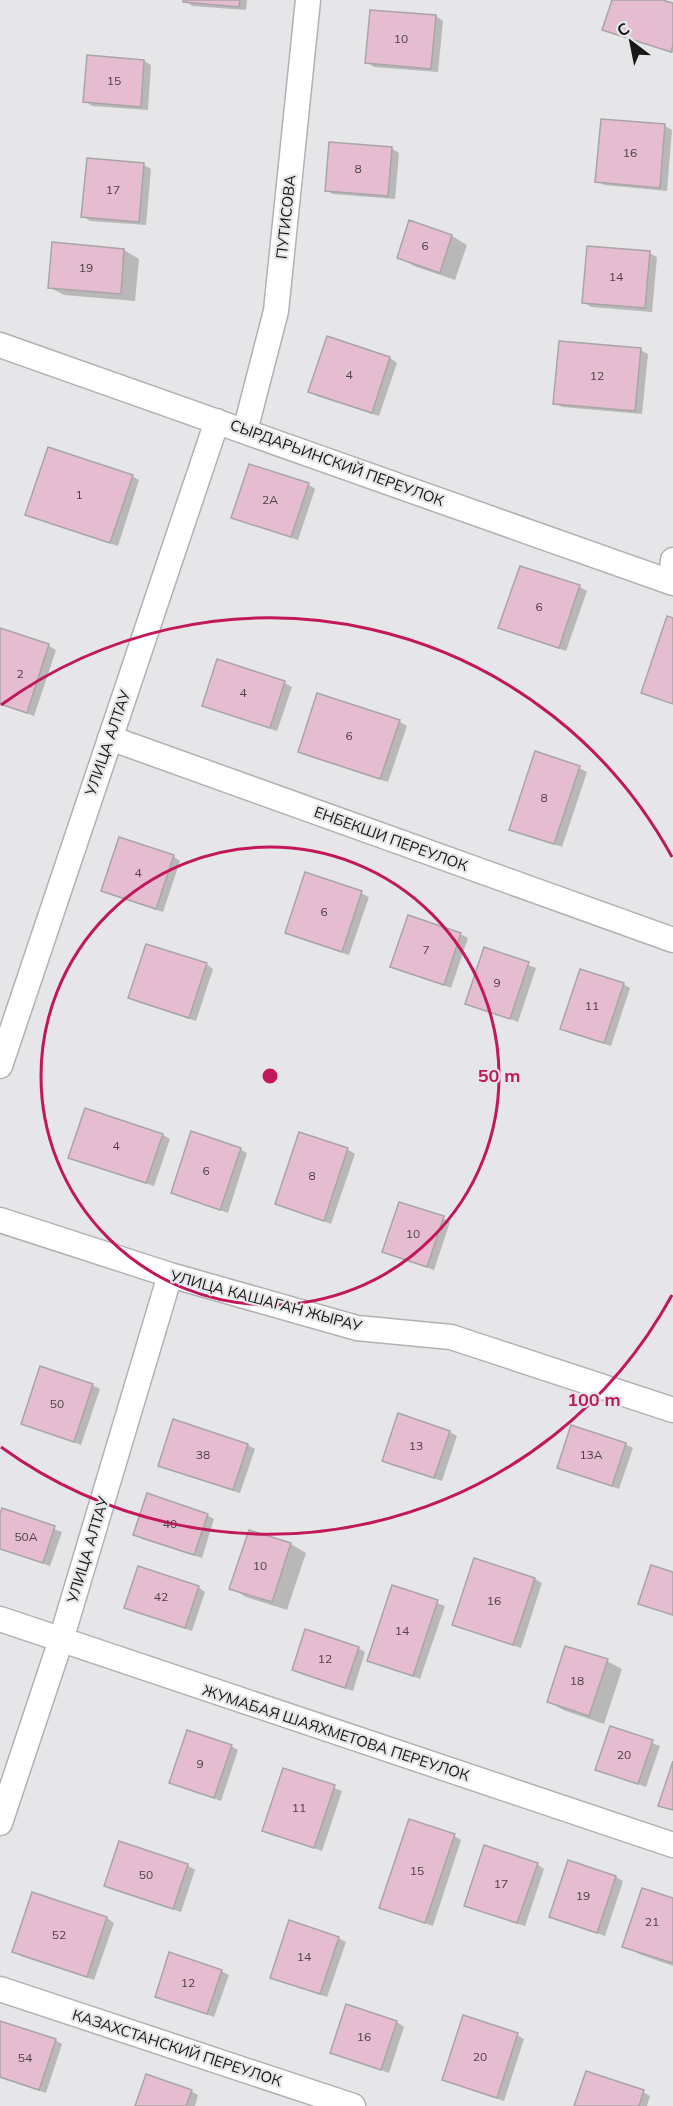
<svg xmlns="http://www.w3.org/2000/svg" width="673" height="2106" viewBox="0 0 673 2106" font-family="Mulish,sans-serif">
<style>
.shadow{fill:#0003}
.building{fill:#e6bcd0;stroke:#a8a5a6;stroke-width:1.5}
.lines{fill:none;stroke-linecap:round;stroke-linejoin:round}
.minor-casing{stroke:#b1b1b4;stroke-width:27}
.minor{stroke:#fff;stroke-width:24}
.ring{fill:none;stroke:#c2185b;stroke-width:3}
.labels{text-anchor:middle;stroke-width:4.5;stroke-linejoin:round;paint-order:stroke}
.number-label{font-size:12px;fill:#4c4147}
.street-label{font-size:15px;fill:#181819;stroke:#e6e6e8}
.centre{fill:#c2185b;stroke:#e6e6e8;stroke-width:3}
.ring-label{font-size:18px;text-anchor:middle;font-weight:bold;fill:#c2185b;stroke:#e6e6e8;stroke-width:4.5;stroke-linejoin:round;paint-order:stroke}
</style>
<rect width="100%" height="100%" fill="#e6e6e8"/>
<!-- shadow -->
<path class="shadow" d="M185 0H247L246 10 192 6Z
M613 0H658L673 5V53L611 33 604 29Z
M436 16 443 21 438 72 374 67 367 62Z
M89 57 144 61 151 65 148 110 92 106 85 101Z
M665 126 672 130 667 191 604 185 597 181Z
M391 148 399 153 395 199 333 194 326 190Z
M144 165 151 169 146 225 90 221 83 216Z
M410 222 452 236 467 245 455 280 414 266 399 257Z
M53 244 124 250 139 259 135 301 64 295 49 287Z
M649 253 657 257 652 312 591 307 584 302Z
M328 338 390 358 397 363 379 416 317 396 310 392Z
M640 350 648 354 642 414 562 407 555 403Z
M132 476 139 480 118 546 34 518 27 514Z
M308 484 315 489 298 540 240 521 233 517Z
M521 567 580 587 587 591 566 651 508 632 500 627Z
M0 630 49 646 56 650 34 716 0 704Z
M218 661 285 683 292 687 277 731 211 709 203 705Z
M318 695 400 722 407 726 388 782 307 756 299 752Z
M579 768 587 772 562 847 511 829Z
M173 856 180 861 163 912 111 895 103 891Z
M361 893 369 897 349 955 294 937 287 932Z
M460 934 468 938 451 988 392 966Z
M485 949 536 968 518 1022 467 1003Z
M206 964 213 969 196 1021 137 1002 130 998Z
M623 984 630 988 611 1046 569 1033 562 1029Z
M163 1135 170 1139 154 1186 77 1161 70 1157Z
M240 1149 247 1153 228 1213 172 1193Z
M347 1149 355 1154 331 1224 277 1204Z
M443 1218 450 1222 434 1270 384 1252Z
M92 1385 100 1389 81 1445 22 1423Z
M399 1415 450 1432 457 1436 442 1481 391 1465 384 1460Z
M174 1421 248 1445 255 1449 240 1493 167 1469 159 1465Z
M625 1444 633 1448 619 1489 566 1471 559 1467Z
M3 1510 62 1532 50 1566 0 1549V1519Z
M207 1515 214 1519 202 1558 142 1539 135 1534Z
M250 1531 291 1544 306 1553 287 1610 246 1597 231 1588Z
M475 1560 535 1579 542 1583 521 1648 461 1628 453 1624Z
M673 1573V1616L640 1603Z
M198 1587 205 1592 192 1631 133 1611 126 1607Z
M393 1587 445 1606 420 1679 369 1660Z
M358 1648 365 1652 353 1691 301 1674 294 1670Z
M607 1661 622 1669 604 1724 563 1710 548 1701Z
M611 1728 660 1746 646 1787 597 1769Z
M231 1746 238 1750 221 1801 170 1782Z
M284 1770 342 1791 322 1851 264 1830Z
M454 1836 461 1840 433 1926 381 1907Z
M537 1864 544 1869 525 1926 473 1909 466 1905Z
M187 1865 195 1870 181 1912 113 1890 105 1886Z
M616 1877 623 1881 605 1936 551 1916Z
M33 1894 107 1918 114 1923 94 1980 21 1956 14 1952Z
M673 1900V1966L639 1954 624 1946Z
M338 1938 346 1942 327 1997 272 1977Z
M221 1971 229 1975 214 2017 156 1996Z
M347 2006 397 2022 404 2027 389 2073 332 2052Z
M0 2022 55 2040 62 2044 46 2093 0 2078Z
M517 2035 524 2039 504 2101 451 2083 444 2079Z
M191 2091 198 2095 195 2106H137Z
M643 2092 650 2096 647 2106H576Z"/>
<!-- building -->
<path class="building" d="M183 0H240L239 7 183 2Z
M612 0H662L673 3V45L671 52 602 30Z
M370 10 436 15 431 69 365 63Z
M87 55 144 60 141 107 83 102Z
M601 119 665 124 660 188 595 182Z
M329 142 392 147 388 196 325 191Z
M87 158 144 163 139 222 81 217Z
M409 220 452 235 440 273 397 258Z
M52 242 124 249 121 294 48 288Z
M587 246 650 251 645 308 582 303Z
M327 336 390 357 372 413 308 392Z
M559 341 641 348 635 411 553 404Z
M48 447 133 475 110 543 25 515Z
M249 464 309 483 291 537 231 518Z
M520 566 580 585 559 648 498 628Z
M667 616 673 618V704L641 693Z
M0 628 49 644 27 713 0 704Z
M217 659 285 681 270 728 202 706Z
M317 693 400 720 380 779 298 752Z
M535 751 580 766 554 844 509 830Z
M119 837 174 855 156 909 101 891Z
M305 872 362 891 342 952 285 933Z
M408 915 461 933 444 985 390 967Z
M146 944 207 963 189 1018 128 998Z
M484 947 529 962 510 1019 465 1004Z
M580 969 624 983 604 1043 560 1029Z
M85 1108 163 1134 146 1183 68 1158Z
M191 1131 241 1148 220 1210 171 1193Z
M299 1132 348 1148 324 1221 275 1204Z
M399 1202 444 1216 427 1267 382 1252Z
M40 1366 93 1384 74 1442 21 1424Z
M398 1413 450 1431 434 1478 382 1461Z
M173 1419 248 1444 233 1490 158 1466Z
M571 1425 626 1443 612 1486 557 1468Z
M147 1493 208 1514 194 1555 133 1535Z
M2 1508 55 1526 43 1563 0 1549V1514Z
M249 1530 291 1543 272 1602 229 1589Z
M474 1558 535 1578 513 1645 452 1625Z
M651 1565 673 1572V1615L638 1604Z
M138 1566 199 1586 185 1628 124 1608Z
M392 1585 438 1600 413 1676 367 1661Z
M305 1629 359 1647 345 1688 292 1670Z
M565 1646 608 1659 589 1716 547 1702Z
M610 1726 653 1740 638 1784 595 1770Z
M187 1730 232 1745 214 1798 169 1783Z
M673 1761V1810L658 1806Z
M283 1768 335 1785 314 1848 262 1831Z
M409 1819 455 1834 425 1923 379 1908Z
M119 1841 188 1864 173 1909 104 1886Z
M484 1845 538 1863 517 1923 464 1906Z
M568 1860 616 1876 597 1933 549 1917Z
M642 1888 673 1898V1963L622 1947Z
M32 1892 107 1917 87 1977 12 1952Z
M289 1920 339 1937 320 1994 270 1978Z
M169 1952 222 1970 207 2014 155 1997Z
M346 2004 397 2021 381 2070 330 2053Z
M463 2015 518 2033 497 2098 442 2080Z
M0 2021 56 2039 39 2090 0 2077Z
M586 2071 644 2090 639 2106H574Z
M146 2074 192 2090 186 2106H135Z"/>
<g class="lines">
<!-- minor casing -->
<g class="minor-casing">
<path id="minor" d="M0 345 673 583
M245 431 276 311 308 0
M671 582 673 560
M110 738 673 940
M0 1066 217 421
M0 1220 170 1275 357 1328 451 1337 673 1410
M0 1619 673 1845
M0 1823 61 1640 170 1275
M0 1989 353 2106"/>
</g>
<!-- minor -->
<use href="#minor" class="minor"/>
</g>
<!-- distance rings -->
<g class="ring">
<circle cx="270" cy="1076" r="229"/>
<path d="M672 1295A458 458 0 0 1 1 1447M1 705A458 458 0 0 1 672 857"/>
</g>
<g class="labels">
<!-- number labels -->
<g class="number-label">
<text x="401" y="43">10</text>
<text x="114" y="85">15</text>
<text x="630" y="157">16</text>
<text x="358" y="173">8</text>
<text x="113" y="194">17</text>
<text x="425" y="250">6</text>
<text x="86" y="272">19</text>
<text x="616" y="281">14</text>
<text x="349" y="379">4</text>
<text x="597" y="380">12</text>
<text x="79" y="499">1</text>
<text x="270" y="504">2А</text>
<text x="539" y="611">6</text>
<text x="20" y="678">2</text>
<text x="243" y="697">4</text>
<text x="349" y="740">6</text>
<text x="544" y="802">8</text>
<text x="138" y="877">4</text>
<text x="324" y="916">6</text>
<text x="426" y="954">7</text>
<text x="497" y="987">9</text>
<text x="592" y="1010">11</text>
<text x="116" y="1150">4</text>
<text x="206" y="1175">6</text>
<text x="312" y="1180">8</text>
<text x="413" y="1238">10</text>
<text x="57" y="1408">50</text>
<text x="416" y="1450">13</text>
<text x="203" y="1459">38</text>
<text x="591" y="1459">13А</text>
<text x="170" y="1528">40</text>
<text x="26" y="1541">50А</text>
<text x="260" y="1570">10</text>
<text x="161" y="1601">42</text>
<text x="494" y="1605">16</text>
<text x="402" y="1635">14</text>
<text x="325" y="1663">12</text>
<text x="577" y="1685">18</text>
<text x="624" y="1759">20</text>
<text x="200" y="1768">9</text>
<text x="299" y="1812">11</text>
<text x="417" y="1875">15</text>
<text x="146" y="1879">50</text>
<text x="501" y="1888">17</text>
<text x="583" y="1900">19</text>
<text x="652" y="1926">21</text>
<text x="59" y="1939">52</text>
<text x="304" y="1961">14</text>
<text x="188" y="1987">12</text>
<text x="364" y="2041">16</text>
<text x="480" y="2061">20</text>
<text x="25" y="2062">54</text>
</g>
<!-- street labels -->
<g class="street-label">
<text transform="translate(286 217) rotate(-84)" y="5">ПУТИСОВА</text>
<text transform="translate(337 463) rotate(20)" y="5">СЫРДАРЬИНСКИЙ ПЕРЕУЛОК</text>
<text transform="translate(108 743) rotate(-71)" y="5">УЛИЦА АЛТАУ</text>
<text transform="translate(391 839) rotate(20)" y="5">ЕНБЕКШИ ПЕРЕУЛОК</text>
<text transform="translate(266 1301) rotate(15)" y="5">УЛИЦА КАШАГАН ЖЫРАУ</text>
<text transform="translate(88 1550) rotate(-73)" y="5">УЛИЦА АЛТАУ</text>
<text transform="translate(336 1733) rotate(18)" y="5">ЖУМАБАЯ ШАЯХМЕТОВА ПЕРЕУЛОК</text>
<text transform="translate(177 2048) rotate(18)" y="5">КАЗАХСТАНСКИЙ ПЕРЕУЛОК</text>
</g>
</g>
<circle cx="270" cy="1076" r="9" class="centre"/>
<g class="ring-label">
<text x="499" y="1082">50 m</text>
<text x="594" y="1406">100 m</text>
</g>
<!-- north arrow -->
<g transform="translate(631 42) rotate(328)" stroke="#e6e6e8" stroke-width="4.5" paint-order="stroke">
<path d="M0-4.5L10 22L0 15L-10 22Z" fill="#181819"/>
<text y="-9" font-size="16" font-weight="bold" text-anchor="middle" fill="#181819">С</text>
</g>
</svg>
